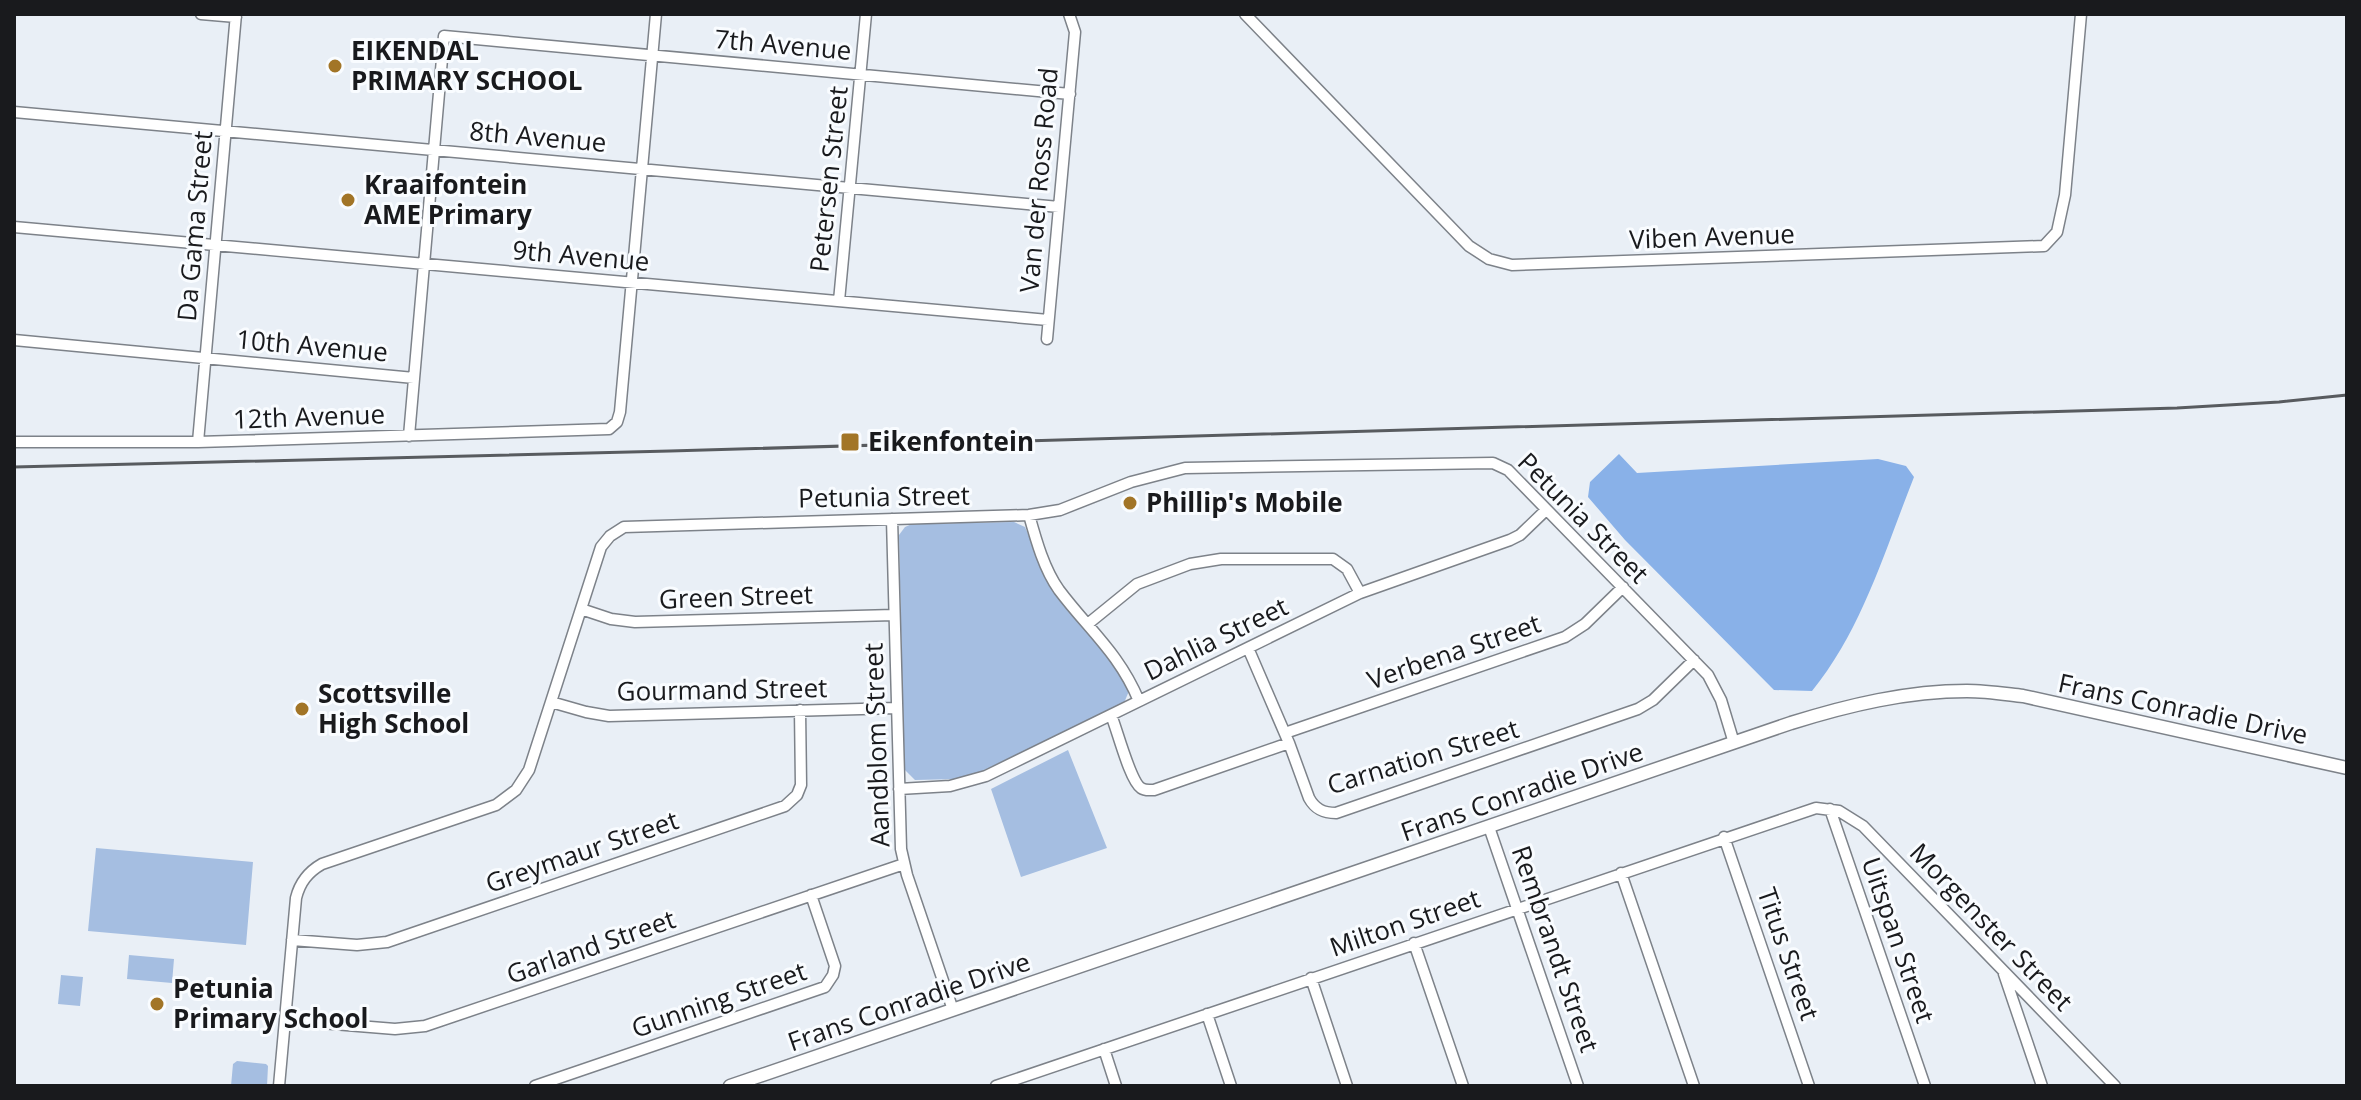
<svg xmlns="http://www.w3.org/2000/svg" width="2361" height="1100" viewBox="0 0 2361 1100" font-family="'Open Sans',sans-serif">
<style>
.green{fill:#a5bee1}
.water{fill:#89b1e8}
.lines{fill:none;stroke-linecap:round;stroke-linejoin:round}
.minor-casing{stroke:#7d8289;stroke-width:13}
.tertiary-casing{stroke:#7d8289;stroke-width:15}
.minor{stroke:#fff;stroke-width:10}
.tertiary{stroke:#fff;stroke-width:12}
.rail{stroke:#585b5f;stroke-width:3}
.poi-dot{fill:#a27527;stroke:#f9fcff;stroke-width:3}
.labels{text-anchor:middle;stroke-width:6;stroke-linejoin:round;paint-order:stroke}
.street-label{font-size:26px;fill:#191a1d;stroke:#f9fcff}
.poi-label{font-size:26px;font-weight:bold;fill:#191a1d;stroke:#f9fcff;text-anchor:start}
</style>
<rect width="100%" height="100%" fill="#e9eff6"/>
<!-- green -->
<path class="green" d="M1014 522 1025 527 1046 576 1120 672 1129 691 1124 703 978 773 958 779 915 780 904 769 899 535 905 527 912 524Z
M1068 750 1107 848 1021 877 991 789Z
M96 848 253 862 246 945 88 931Z
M129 955 174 959 172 983 127 979Z
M61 975 83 977 80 1006 58 1004Z
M237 1061 266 1064 268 1066 267 1086H231L233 1064Z"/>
<!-- water -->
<path class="water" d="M1619 454 1637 473 1878 459 1906 466 1914 477C1885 550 1862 630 1812 691L1774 690 1625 540 1588 497 1590 482Z"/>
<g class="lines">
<!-- minor casing -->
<g class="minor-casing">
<path id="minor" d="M201 14 236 17
M1245 14 1469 246 1489 259 1512 265 2044 246 2057 232 2065 195 2081 14
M14 112 1059 207
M14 227 1048 320
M839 301 866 14
M1047 339 1075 32 1069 14
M14 340 414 378
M409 436 444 36 1070 94
M14 442H198L609 429 617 422 620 412 656 14
M198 442 236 14
M1029 515C1036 540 1044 569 1059 590 1089 630 1119 653 1139 701
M892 519 901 849 907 875 953 1010
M581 609 611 619 635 622 894 615
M1089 623 1137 584 1190 564 1221 559H1333L1347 569 1360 593
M1248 648 1289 743 1309 798C1315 809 1323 813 1336 813L1638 709 1653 700 1694 660
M551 702 586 712 609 716 897 708
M1111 715C1117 729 1130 781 1141 788 1145 791 1149 790 1154 790L1289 743
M1285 733 1565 637 1585 624 1623 587
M899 789 950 786 986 776 1360 593 1510 540 1520 535 1546 510
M1830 809 1925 1086
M1489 827 1578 1086
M1724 837 1809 1086
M1621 873 1694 1086
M292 940 357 945 387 942 785 806 797 795 801 785 800 710
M1414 943 1463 1086
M2004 974 2042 1086
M1311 978 1347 1086
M1207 1014 1231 1086
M285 1020 395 1029 425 1026 904 864
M1104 1049 1116 1086
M279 1086 296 898C300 882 308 872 322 864L496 805 516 790 529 770 601 547 610 536 624 527 1029 515 1060 510 1131 482 1185 468 1493 463 1508 470 1708 675 1721 700 1734 743
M535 1086 825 987 833 975 835 966 811 895
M996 1086 1816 808 1839 811 1863 826 2115 1086"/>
</g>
<!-- tertiary casing -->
<g class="tertiary-casing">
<path id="tertiary" d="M730 1086 1791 723C1849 705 1907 691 1967 691 1986 691 2005 694 2023 696L2347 768"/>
</g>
<!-- minor -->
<use href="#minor" class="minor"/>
<!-- tertiary -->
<use href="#tertiary" class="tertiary"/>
<!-- rail -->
<path class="rail" d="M14 467 670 451 2177 408 2279 402 2347 395"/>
</g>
<!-- markers -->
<g class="poi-dot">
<circle cx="335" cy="66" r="8"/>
<circle cx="348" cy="200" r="8"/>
<rect x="840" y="432" width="20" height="20" rx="4"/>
<circle cx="1130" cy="503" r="8"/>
<circle cx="302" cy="709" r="8"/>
<circle cx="157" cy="1004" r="8"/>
</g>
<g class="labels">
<!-- street labels -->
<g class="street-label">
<text transform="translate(783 45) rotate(5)" y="9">7th Avenue</text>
<text transform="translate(538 137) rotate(5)" y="9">8th Avenue</text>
<text transform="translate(829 179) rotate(-84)" y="9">Petersen Street</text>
<text transform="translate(1039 180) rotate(-85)" y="9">Van der Ross Road</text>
<text transform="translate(195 226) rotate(-85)" y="9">Da Gama Street</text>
<text transform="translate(1712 237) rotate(-2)" y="9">Viben Avenue</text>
<text transform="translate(581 256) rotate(5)" y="9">9th Avenue</text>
<text transform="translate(312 346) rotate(5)" y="9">10th Avenue</text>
<text transform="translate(309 417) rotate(-2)" y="9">12th Avenue</text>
<text transform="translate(884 497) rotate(-1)" y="9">Petunia Street</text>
<text transform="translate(1583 518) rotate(45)" y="9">Petunia Street</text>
<text transform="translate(736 597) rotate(-2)" y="9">Green Street</text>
<text transform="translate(1216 639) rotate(-26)" y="9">Dahlia Street</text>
<text transform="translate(1454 652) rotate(-19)" y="9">Verbena Street</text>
<text transform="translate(722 690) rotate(-1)" y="9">Gourmand Street</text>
<text transform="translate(2183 709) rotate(12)" y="9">Frans Conradie Drive</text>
<text transform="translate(877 745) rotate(-92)" y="9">Aandblom Street</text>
<text transform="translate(1423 757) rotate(-17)" y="9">Carnation Street</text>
<text transform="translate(1522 792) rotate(-19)" y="9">Frans Conradie Drive</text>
<text transform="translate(582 852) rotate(-19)" y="9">Greymaur Street</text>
<text transform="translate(1405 923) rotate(-19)" y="9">Milton Street</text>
<text transform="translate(1991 927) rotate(46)" y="9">Morgenster Street</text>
<text transform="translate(1898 940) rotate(71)" y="9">Uitspan Street</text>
<text transform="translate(591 947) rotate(-19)" y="9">Garland Street</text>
<text transform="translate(1555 949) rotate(71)" y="9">Rembrandt Street</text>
<text transform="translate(1788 954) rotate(71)" y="9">Titus Street</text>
<text transform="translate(719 1000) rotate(-19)" y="9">Gunning Street</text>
<text transform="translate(909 1002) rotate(-19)" y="9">Frans Conradie Drive</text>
</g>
<!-- poi labels -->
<g class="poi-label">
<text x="351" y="60">EIKENDAL<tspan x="351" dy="30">PRIMARY SCHOOL</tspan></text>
<text x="364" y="194">Kraaifontein<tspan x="364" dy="30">AME Primary</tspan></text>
<text x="868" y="451">Eikenfontein</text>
<text x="1146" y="512">Phillip's Mobile</text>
<text x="318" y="703">Scottsville<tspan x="318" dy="30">High School</tspan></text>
<text x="173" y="998">Petunia<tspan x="173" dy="30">Primary School</tspan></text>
</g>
</g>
<!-- border -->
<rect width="2361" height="1100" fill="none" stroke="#191a1d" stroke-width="32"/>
</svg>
